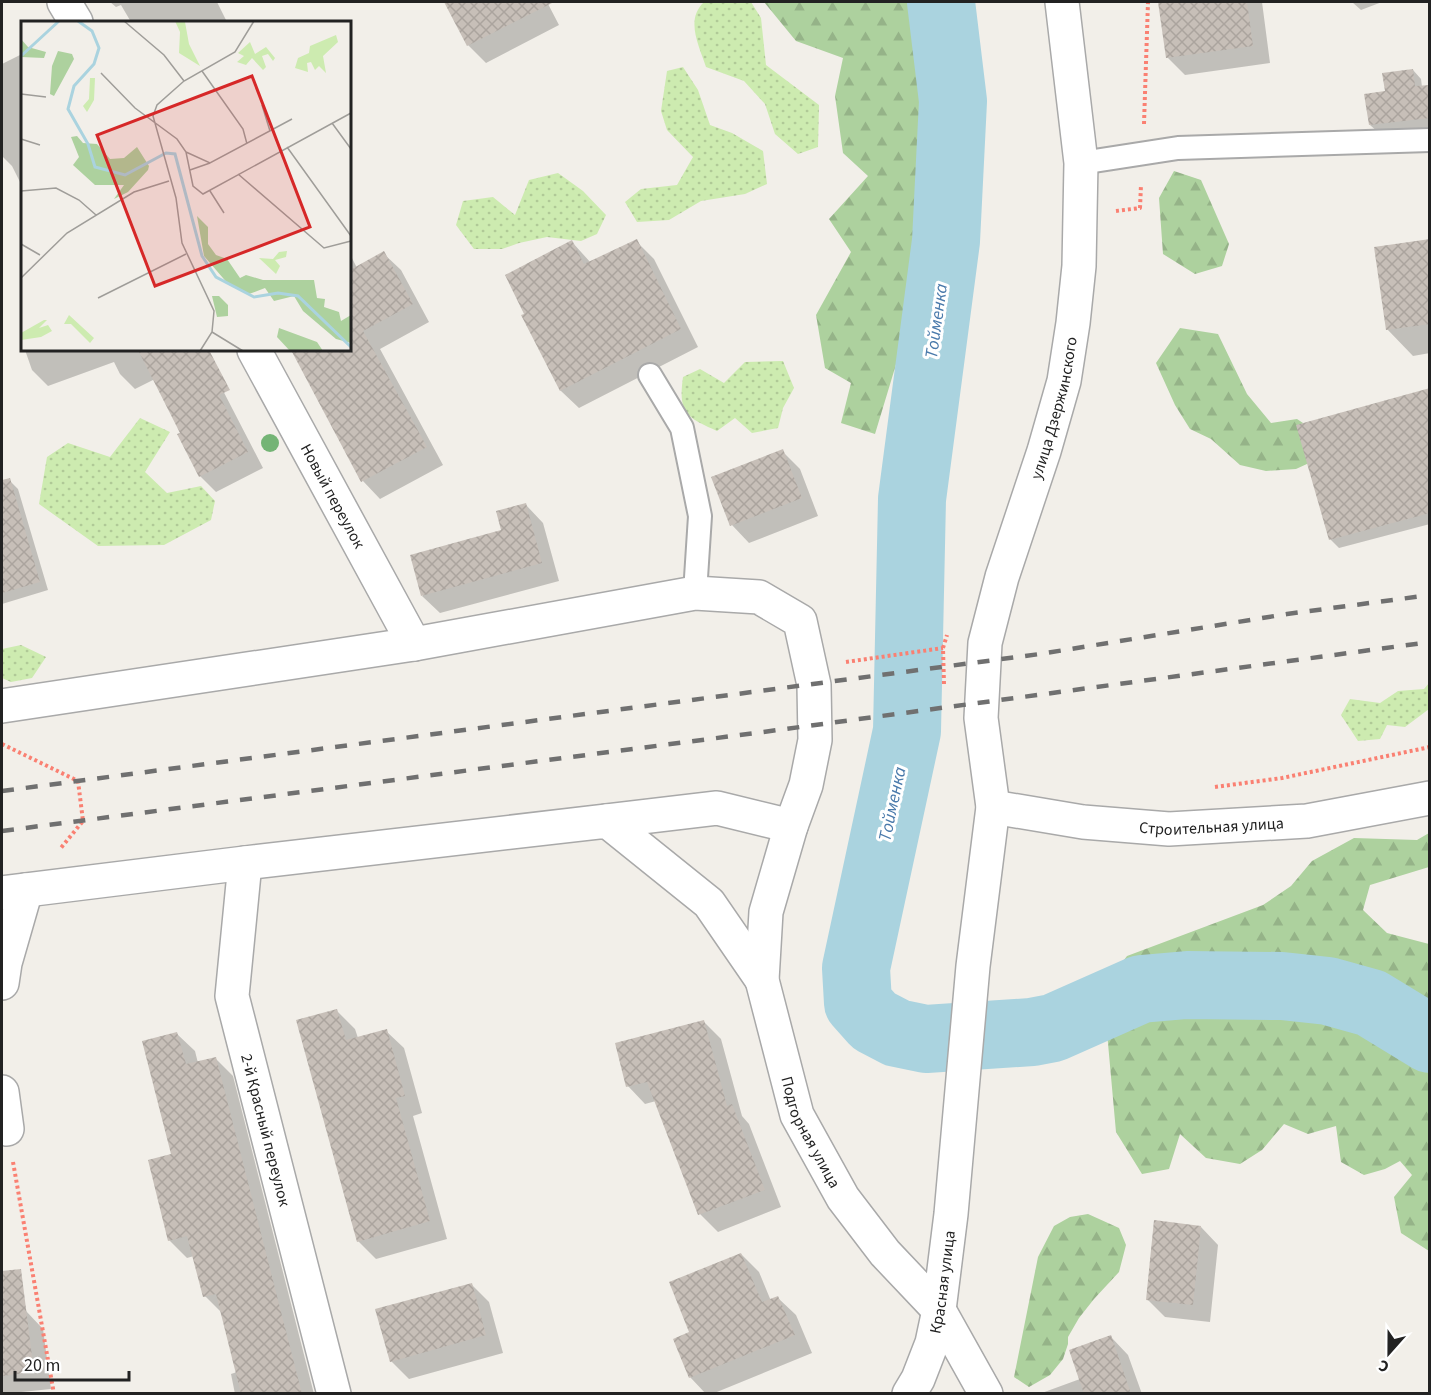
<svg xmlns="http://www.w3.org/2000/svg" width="1431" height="1395" viewBox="0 0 1431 1395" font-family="'Source Sans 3',sans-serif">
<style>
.grass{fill:url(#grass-dots)}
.forest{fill:url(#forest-firs)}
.shadow{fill:#0003}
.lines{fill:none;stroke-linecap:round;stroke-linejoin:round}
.river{stroke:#aad3df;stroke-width:68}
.building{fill:url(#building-cross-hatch)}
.service-casing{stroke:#a9a9a9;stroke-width:26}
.minor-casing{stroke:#a9a9a9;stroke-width:36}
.tertiary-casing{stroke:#a9a9a9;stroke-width:36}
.path{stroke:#fa8072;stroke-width:4;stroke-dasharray:3 3;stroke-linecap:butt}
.service{stroke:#fff;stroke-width:22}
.minor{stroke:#fff;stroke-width:33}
.tertiary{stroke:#fff;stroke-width:33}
.rail{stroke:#707070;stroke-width:4.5;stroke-dasharray:12 12;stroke-linecap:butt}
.tree{fill:#74b475}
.labels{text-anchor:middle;stroke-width:6;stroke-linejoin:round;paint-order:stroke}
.street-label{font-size:16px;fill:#222;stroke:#fff}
.water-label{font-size:18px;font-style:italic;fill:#4a7aab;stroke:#fff}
.inset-river{fill:none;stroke:#aad3df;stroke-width:3}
.inset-road{fill:none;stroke:#9f9d99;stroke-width:1.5}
.view{fill:#d62828;fill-opacity:0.15;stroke:#d62828;stroke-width:3}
.inset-edge{fill:none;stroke:#222;stroke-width:3}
</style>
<defs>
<pattern id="grass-dots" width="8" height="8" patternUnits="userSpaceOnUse" patternTransform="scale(1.5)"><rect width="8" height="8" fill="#cdebb0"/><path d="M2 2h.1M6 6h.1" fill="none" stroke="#b0c997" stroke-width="1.8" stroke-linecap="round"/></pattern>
<pattern id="forest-firs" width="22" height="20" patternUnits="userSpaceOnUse" patternTransform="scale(1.5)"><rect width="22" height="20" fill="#add19e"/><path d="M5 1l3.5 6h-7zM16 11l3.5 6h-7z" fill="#95b388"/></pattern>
<pattern id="building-cross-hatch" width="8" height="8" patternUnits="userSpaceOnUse" patternTransform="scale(1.5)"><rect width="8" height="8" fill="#c7bfb8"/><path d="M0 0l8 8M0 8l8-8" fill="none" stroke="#aba49e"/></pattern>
</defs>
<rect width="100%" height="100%" fill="#f2efe9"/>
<!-- grass -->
<path class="grass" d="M704 2H751L761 18 766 65 819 105 818 147 798 154 775 134 765 104 744 81 706 67C699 45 685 20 704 2Z
M683 67 698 90 710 125 732 133 763 151 767 184 745 194 701 201 669 220 637 222 625 202 641 189 677 185 693 157 667 130 661 111 667 71Z
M558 173 583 191 606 215 597 234 581 241 547 237 519 243 502 249H474L456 225 463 201 493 197 515 215 529 180Z
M783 361 794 388 783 408 778 428 752 433 735 418 717 431C686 417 678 413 683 377L700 369 724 383 745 362Z
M140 418 170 432 145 472 167 493 201 486 215 501 211 520 164 545 98 546 39 504 47 457 68 443 110 457Z
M21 645 46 657 32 678 11 682 2 678V649Z
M1429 683V709L1405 727 1387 725 1380 739 1358 741 1341 715 1350 699 1380 703 1398 691 1424 689Z"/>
<!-- forest -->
<path class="forest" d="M764 2H922L941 90 933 242 875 434 841 423 851 383 825 368 816 315 851 252 829 219 868 176 843 153 835 96 843 58 796 41Z
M1174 171 1201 180 1229 244 1222 266 1195 274 1163 254 1159 198Z
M1180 328 1218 334 1247 394 1271 423 1297 419 1321 435 1320 458 1296 469 1266 471 1240 465 1211 439 1190 429 1175 405 1156 363Z
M1429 833V867L1370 885 1363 910 1387 933 1429 944V1251L1401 1233 1394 1197 1412 1175 1400 1161 1385 1169 1364 1175 1341 1162 1336 1126 1308 1134 1284 1124 1262 1150 1240 1164 1206 1158 1180 1134 1169 1169 1142 1174 1116 1132 1103 988 1127 956 1263 905 1291 886 1312 861 1354 838 1417 840Z
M1088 1214 1119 1228 1126 1245 1119 1272 1094 1299 1079 1318 1068 1337V1344L1063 1359 1050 1375 1029 1387 1014 1377 1038 1257 1054 1226 1070 1217Z"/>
<!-- shadow -->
<path class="shadow" d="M110 2H217L227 22H131L121 5 116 7Z
M446 2H547L559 25 486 63 468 45Z
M1160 2H1262L1270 63 1185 75 1167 57Z
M1352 2H1382L1361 10Z
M22 54V186L12 166 2 156V64Z
M1413 70 1421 79 1422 87 1430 86V127L1379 133 1370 125 1386 92Z
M1430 240V353L1413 356 1387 329Z
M636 241 654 259 698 347 579 408 561 391 523 316 526 314 572 242 591 263Z
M383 253 401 270 429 322 380 349 443 465 380 499 363 481 292 350H350V254L357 268Z
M25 350H202L263 468 216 492 200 476 179 435 182 433 155 379 135 389 120 374 114 362 48 386 32 370Z
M1430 390V524L1339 548 1331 540 1298 426Z
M782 451 800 469 818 516 749 543 732 525Z
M9 480 18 489 48 590 2 604V483Z
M526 505 543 523 559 581 440 613 422 596 503 531Z
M337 1011 355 1029 358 1038 386 1031 404 1048 422 1113 413 1116 447 1239 376 1259 358 1241Z
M703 1021 721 1039 742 1116 749 1124 781 1207 718 1232 700 1214 656 1101 645 1104 628 1086Z
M177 1034 195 1051 198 1063 216 1059 233 1076 314 1394H235L231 1374 237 1372 223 1314 205 1296 194 1256 187 1258 169 1240Z
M1201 1227 1218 1245 1210 1322 1165 1317 1147 1299Z
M741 1254 759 1272 771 1301 778 1298 796 1315 812 1353 712 1394H706L690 1377 691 1333Z
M471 1284 489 1302 503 1353 409 1379 391 1361Z
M26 1311 43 1329 51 1389 2 1394V1314Z
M1111 1337 1128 1355 1142 1394H1039L1080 1379Z"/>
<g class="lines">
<!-- river -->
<path class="river" d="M941 2 953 101 946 241 912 499 907 731 856 968 858 1003 874 1021 897 1033 926 1039 1032 1032 1053 1028 1141 989 1187 985 1282 986 1328 991 1371 1003 1430 1039"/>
</g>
<!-- building -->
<path class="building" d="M444 2H554L467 46Z
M1158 2H1247L1253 46 1166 58Z
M1413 69 1415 86 1430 85V118L1369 125 1364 94 1385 91 1382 73Z
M637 239 681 329 560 391 521 315 524 314 505 275 572 240 584 264Z
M1430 239V324L1386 330 1374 247Z
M384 251 413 304 363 331 427 447 361 482 291 350H350V270Z
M138 350H209L230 390 219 395 248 452 199 477 177 434 180 433Z
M1430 388V513L1329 540 1296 425Z
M783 449 802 498 730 526 711 477Z
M10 478 40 582 2 593V480Z
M526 503 542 563 421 596 410 555 501 530 496 511Z
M337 1009 346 1040 387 1029 405 1096 396 1098 430 1221 357 1242 296 1020Z
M704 1020 727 1106 732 1104 765 1190 698 1215 647 1082 626 1087 615 1043Z
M177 1032 186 1064 216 1057 302 1394H241L216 1294 203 1297 187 1236 168 1241 148 1160 171 1154 142 1041Z
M1154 1220 1201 1226 1193 1305 1146 1300Z
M741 1253 762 1302 778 1296 795 1335 689 1378 673 1339 689 1332 669 1282Z
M21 1269 34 1372 2 1376V1271Z
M472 1283 486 1335 390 1362 375 1309Z
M1111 1335 1131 1394H1084L1069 1350Z"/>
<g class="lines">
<!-- service casing -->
<g class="service-casing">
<path id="service" d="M1081 163 1178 148 1430 140
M650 375 682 428 700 516 695 593"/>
</g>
<!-- minor casing -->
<g class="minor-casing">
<g id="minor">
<path d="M64 2 76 22"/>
<path id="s1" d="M254 350 414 644"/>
<path id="s2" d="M2 706 414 644 695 593 759 597 800 621 814 685 815 740 806 785 791 826 766 912 762 980 797 1115 843 1198 885 1253 939 1310 986 1394"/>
<path d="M607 821 717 808 791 826"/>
<path id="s3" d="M245 863 232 996 334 1394"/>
<path d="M2 893 245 863 607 821 709 903 762 980"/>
<path d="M2 983 5 963 26 890"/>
<path d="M2 1092 7 1129"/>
</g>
</g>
<!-- tertiary casing -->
<g class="tertiary-casing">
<g id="tertiary">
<path id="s4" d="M993 807 1083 822 1169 829 1307 821 1430 798"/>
<path id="s5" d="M909 1394 918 1379 932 1343 939 1310 951 1214 973 966 993 807 981 718 985 643 1002 577 1044 451 1064 381 1073 323 1079 266 1081 163 1062 2"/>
</g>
</g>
<!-- path -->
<path class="path" d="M1144 124 1148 2
M1116 211 1140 208 1141 185
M846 662 943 648
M944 684 943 648 947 635
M2 744 78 781 83 821 60 849
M1215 787 1282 778 1430 747
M13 1162 54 1394"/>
<!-- service -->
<use href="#service" class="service"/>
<!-- minor -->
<use href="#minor" class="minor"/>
<!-- tertiary -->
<use href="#tertiary" class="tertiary"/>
<!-- rail -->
<path class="rail" d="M2 791 1040 654 1287 614 1430 595
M2 831 763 732 1430 642"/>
</g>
<!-- trees -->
<circle class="tree" cx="270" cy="443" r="9"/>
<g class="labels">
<!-- street labels -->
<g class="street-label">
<text dy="6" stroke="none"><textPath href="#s5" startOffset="1006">улица Дзержинского</textPath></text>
<text dy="6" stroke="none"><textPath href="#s1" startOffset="166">Новый переулок</textPath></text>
<text dy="6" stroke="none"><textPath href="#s4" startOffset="220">Строительная улица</textPath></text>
<text dy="6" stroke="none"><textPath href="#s3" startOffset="272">2-й Красный переулок</textPath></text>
<text dy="6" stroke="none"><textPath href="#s2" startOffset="1342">Подгорная улица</textPath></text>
<text dy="6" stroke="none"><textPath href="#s5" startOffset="118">Красная улица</textPath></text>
</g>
<!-- water labels -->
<g class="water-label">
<text transform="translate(936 321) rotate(-82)" y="6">Тойменка</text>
<text transform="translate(892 804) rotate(-78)" y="6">Тойменка</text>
</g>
</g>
<!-- overview -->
<g transform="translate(21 21)">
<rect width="330" height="330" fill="#f2efe9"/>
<path d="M154 0 164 1 168 23 179 45 158 32 159 11ZM315 14 317 21 302 35 305 52 298 45 294 49 290 41 286 42 287 51 274 47 277 37 288 32 289 25ZM229 21 234 33 245 26 254 37 252 40 247 33 241 35 245 46 242 49 231 37 225 44 216 41 223 35 217 32ZM69 57H74L73 79 66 91 62 85 68 78ZM266 230 265 236 254 239 259 245 255 253 238 237 252 238 258 231ZM48 294 73 317 69 322 50 303H43ZM23 299H26L18 307 27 304 31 310 20 316 0 319V312Z" fill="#cdebb0"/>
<path d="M0 18 7 26 25 31 23 37 0 36ZM37 30 51 33 53 38 33 75 29 73 31 45ZM56 115 62 122 76 123 89 138 103 137 116 126 128 145 127 149 107 171 93 178 103 164H74L52 144 58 136 50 116ZM176 195 187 206V223L195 234 206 238 219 257 225 254 242 259H293L296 277 304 278 303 286 318 291 320 300 330 294V322L315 318 282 290 273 275 253 280 244 267 228 273 208 264 183 235ZM191 275H198L207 284V295L196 296ZM258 307 296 321 302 330H269L256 316Z" fill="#add19e"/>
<path class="inset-river" d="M57 0 71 10 78 27 73 43 53 65 47 88 67 123 74 146 104 154 145 132 154 133 181 235 195 256 233 276 257 272 277 275 330 326M0 35 38 0"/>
<path class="inset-road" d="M103 0 143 34 163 60M181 50 222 108 226 123M80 52 114 87 156 118 165 131 172 165 182 173 330 92M0 73 25 76M241 84 249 110M311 102 330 128M0 118 19 124M266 126 330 215M165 131 189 142 271 98M169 149 189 142M217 153 303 227 330 220M0 170 35 167 58 179 75 194M189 170 203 192M0 223 19 234M0 257 46 212 113 171 148 160M77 277 165 233M191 311 222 330M179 330 191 311 193 290 161 222 155 177 132 95 136 84 163 60 214 31 233 0"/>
<path class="view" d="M231 55 289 206 134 265 76 114Z"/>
<rect width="330" height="330" class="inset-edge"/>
</g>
<!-- border -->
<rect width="1431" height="1395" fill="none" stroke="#222222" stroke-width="6"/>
<!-- north arrow -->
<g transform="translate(1389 1353) rotate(201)" stroke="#ffffff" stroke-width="4.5" paint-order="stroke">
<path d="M0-4.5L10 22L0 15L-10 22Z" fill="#222222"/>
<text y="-9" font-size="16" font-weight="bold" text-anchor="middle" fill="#222222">С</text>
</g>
<!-- scale -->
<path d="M15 1371v9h114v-9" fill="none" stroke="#222222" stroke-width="3"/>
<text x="24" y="1371" font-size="18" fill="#222222" stroke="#ffffff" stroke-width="4.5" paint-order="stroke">20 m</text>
</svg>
